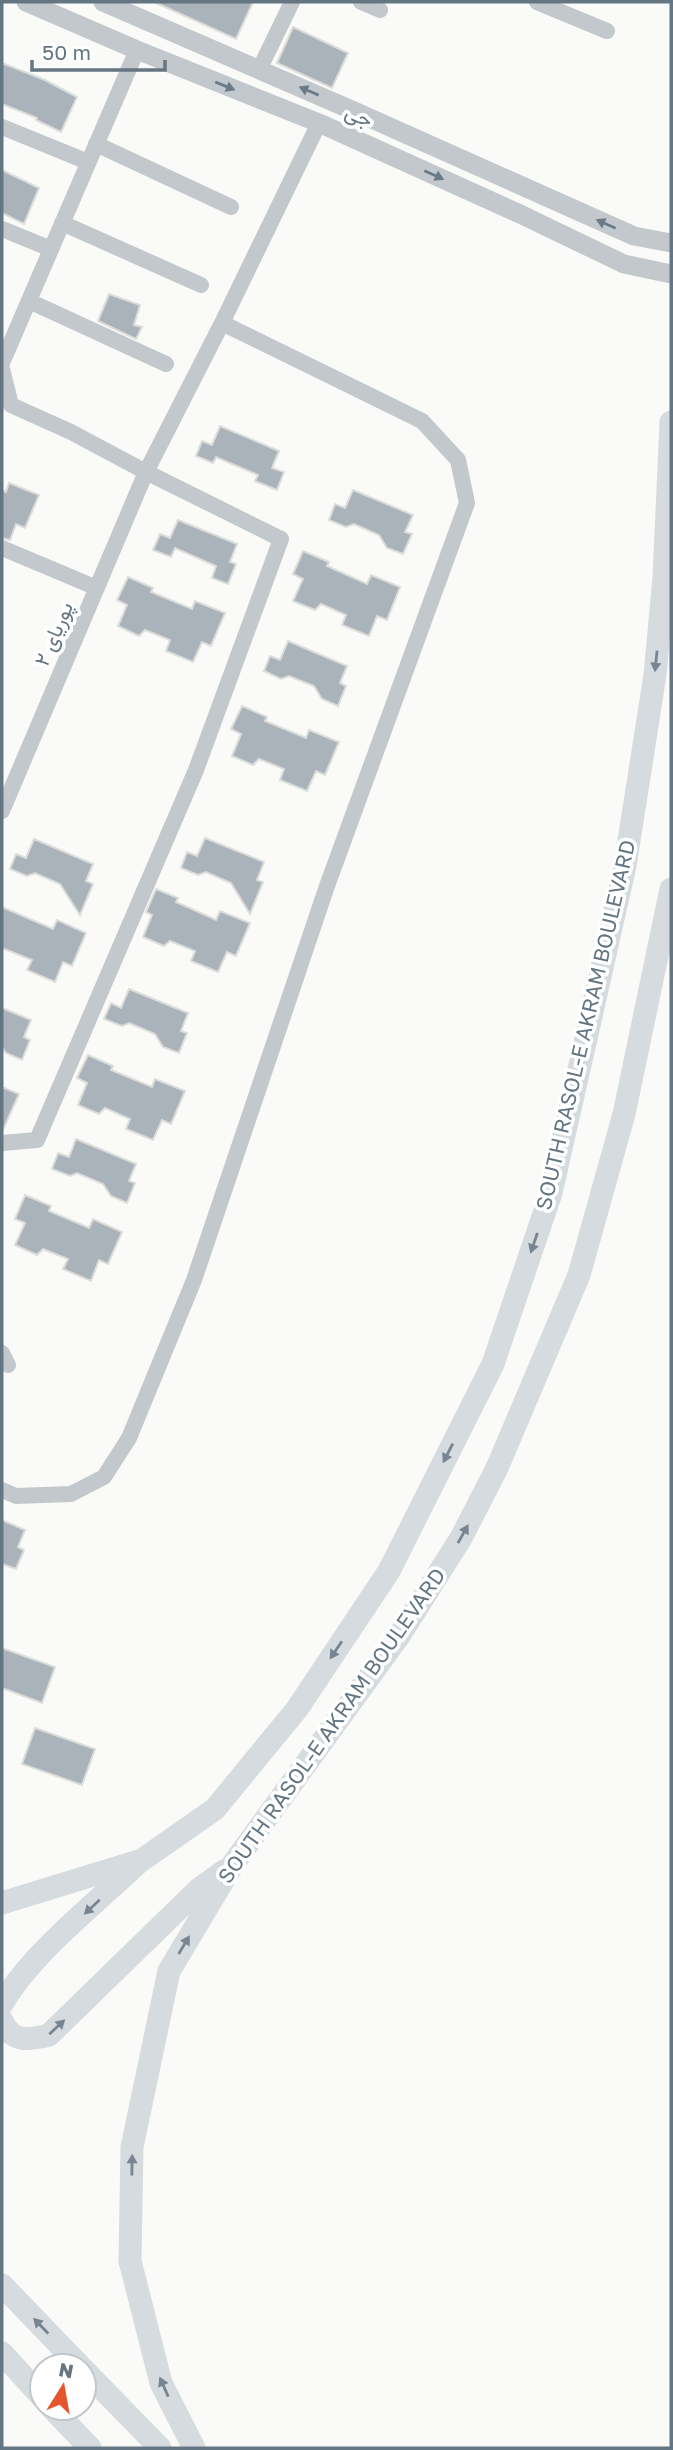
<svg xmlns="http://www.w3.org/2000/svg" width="673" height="2450" viewBox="0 0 673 2450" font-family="'Golos Text',Vazirmatn,sans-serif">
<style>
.building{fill:#aab3b9;stroke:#dcdcda;stroke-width:2}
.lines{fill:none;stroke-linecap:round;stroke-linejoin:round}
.minor{stroke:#c3c8cc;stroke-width:16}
.tertiary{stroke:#c3c8cc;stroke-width:19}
.secondary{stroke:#d6dbdf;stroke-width:23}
.oneway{fill:#6a7a87}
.oneway2{fill:#768591}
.labels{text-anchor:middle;stroke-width:7;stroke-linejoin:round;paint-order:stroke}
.street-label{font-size:21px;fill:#657683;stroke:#fff}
</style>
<rect width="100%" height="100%" fill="#fafaf8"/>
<!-- building -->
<path class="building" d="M154 2H253L236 39Z
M293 27 348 53 332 88 277 63Z
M2 63 45 80 77 97 61 132 36 120 37 118 2 104Z
M2 170 39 188 24 224 2 213Z
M109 294 140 305 134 325 142 327 136 339 98 321Z
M220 426 279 451 272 468 284 472 277 490 255 481 258 475 216 457 213 463 196 456 202 441 212 445Z
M9 483 39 495 25 528 16 524 10 540 2 538V490L6 492Z
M353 490 413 515 405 532 412 534 403 554 387 548 379 535 354 524 346 527 329 520 335 504 345 508Z
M178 520 237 544 230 562 236 564 228 584 212 578 216 566 175 548 171 557 153 550 160 534 170 538Z
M303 551 329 562 327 566 367 584 371 575 400 587 387 620 377 616 369 636 342 625 346 615 321 604 315 610 293 601 303 579 293 574Z
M128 577 153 588 151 592 192 609 195 601 225 613 211 646 202 642 193 662 166 651 170 640 145 630 139 636 118 626 127 605 117 600Z
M288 641 347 666 340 683 346 686 338 706 322 699 314 686 289 676 281 679 264 671 270 656 280 660Z
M242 706 267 717 265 721 306 738 309 730 339 742 325 775 316 771 307 791 280 780 284 769 259 759 253 765 232 756 241 734 231 729Z
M205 838 264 862 257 880 263 882 250 914 231 883 206 872 198 875 181 868 187 852 197 856Z
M34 839 93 864 86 881 93 884 80 915 60 884 35 873 27 876 10 869 16 854 26 858Z
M156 889 178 898 176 902 216 920 220 911 250 923 236 956 227 952 218 972 191 961 195 951 170 941 164 946 143 937 152 915 146 912Z
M2 907 53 929 57 920 86 933 72 966 63 962 55 982 27 970 32 960 2 948Z
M129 989 188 1013 181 1031 187 1033 179 1053 163 1047 155 1034 129 1023 122 1026 104 1019 111 1003 121 1008Z
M2 1008 31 1020 24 1037 30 1040 22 1060 6 1053 2 1047Z
M88 1055 113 1066 111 1070 152 1087 155 1079 185 1091 171 1124 162 1120 153 1140 126 1129 130 1119 105 1108 99 1114 78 1105 87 1083 77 1078Z
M2 1087 19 1094 2 1132Z
M76 1139 136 1164 129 1181 135 1183 127 1203 111 1196 103 1184 77 1173 70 1176 52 1169 58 1153 69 1157Z
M25 1195 51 1206 49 1211 89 1228 93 1219 122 1232 108 1264 99 1260 91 1281 63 1269 68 1259 43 1249 37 1255 15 1245 25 1223 15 1219Z
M2 1520 25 1530 18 1547 24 1550 16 1569 2 1564Z
M2 1648 55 1667 42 1703 2 1688Z
M35 1728 95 1749 82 1785 22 1764Z"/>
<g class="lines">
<!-- minor -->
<path class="minor" d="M361 2 380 10
M537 2 607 31
M259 70 292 2
M2 127 88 162
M96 144 231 207
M62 223 201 285
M2 229 51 249
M29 301 166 364
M2 363 137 50
M2 369 11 405 71 432 146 472 281 539 196 770 37 1140 2 1143
M2 548 97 588
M2 811 146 472 222 323
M2 1353 8 1365
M2 1490 16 1496 71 1494 104 1477 129 1438 194 1280 327 886 467 503 458 460 422 421 222 323 319 123"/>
<!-- tertiary -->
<path class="tertiary" d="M26 2 137 50 319 123 520 214 624 264 671 274
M103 2 354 111 634 236 671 243"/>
<!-- secondary -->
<path class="secondary" d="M2 1903 142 1860 215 1809 297 1709 389 1571 493 1364 551 1193 625 866 655 675 664 578 671 422
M2 2004C31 1954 94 1905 137 1864
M2 2021C12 2043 29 2040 49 2035L199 1889 224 1871
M2 2285 80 2366
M2 2353 42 2397
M84 2370 160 2448
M52 2408 90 2448
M194 2448 161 2383 130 2261 132 2147 169 1971 233 1864 399 1636 461 1538 497 1468 579 1275 624 1114 671 889"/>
</g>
<!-- one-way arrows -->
<defs><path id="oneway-solid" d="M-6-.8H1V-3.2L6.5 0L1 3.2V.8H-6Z" transform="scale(1.75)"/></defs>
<g class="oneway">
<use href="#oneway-solid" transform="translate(225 86) rotate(22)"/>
<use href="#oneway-solid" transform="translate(309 91) rotate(-157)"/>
<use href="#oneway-solid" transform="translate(434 175) rotate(24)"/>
<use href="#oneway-solid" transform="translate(606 224) rotate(-156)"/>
</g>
<g class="oneway2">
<use href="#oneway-solid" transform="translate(656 661) rotate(96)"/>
<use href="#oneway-solid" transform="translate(534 1243) rotate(109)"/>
<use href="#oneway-solid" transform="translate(448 1453) rotate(117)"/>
<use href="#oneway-solid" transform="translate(463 1534) rotate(-61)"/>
<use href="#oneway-solid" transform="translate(336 1650) rotate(124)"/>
<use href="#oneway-solid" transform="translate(92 1907) rotate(137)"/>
<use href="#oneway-solid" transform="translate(184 1945) rotate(-59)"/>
<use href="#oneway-solid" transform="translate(57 2027) rotate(-43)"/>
<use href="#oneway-solid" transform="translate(132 2165) rotate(-89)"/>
<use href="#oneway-solid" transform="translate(41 2326) rotate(-134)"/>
<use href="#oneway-solid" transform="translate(164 2387) rotate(-114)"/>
</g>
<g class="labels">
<!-- street labels -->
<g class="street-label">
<text transform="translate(359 116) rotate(24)" y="7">جی</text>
<text transform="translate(54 634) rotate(-67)" y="7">پوریای ۲</text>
<text transform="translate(586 1025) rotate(-77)" y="7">SOUTH RASOL-E AKRAM BOULEVARD</text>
<text transform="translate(332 1726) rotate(-55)" y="7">SOUTH RASOL-E AKRAM BOULEVARD</text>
</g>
</g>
<!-- border -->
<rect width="673" height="2450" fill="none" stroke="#657683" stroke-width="7"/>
<!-- north arrow -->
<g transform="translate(63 2387) rotate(11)"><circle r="33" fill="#ffffff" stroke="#c1c8cd" stroke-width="2"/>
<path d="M0-5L12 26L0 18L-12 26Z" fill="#e4572e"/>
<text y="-10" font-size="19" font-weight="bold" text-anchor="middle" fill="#657683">N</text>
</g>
<!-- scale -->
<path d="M32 60v10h133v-10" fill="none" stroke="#657683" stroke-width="3.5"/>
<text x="42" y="60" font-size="21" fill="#657683" stroke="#ffffff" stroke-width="5" paint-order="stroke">50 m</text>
</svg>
